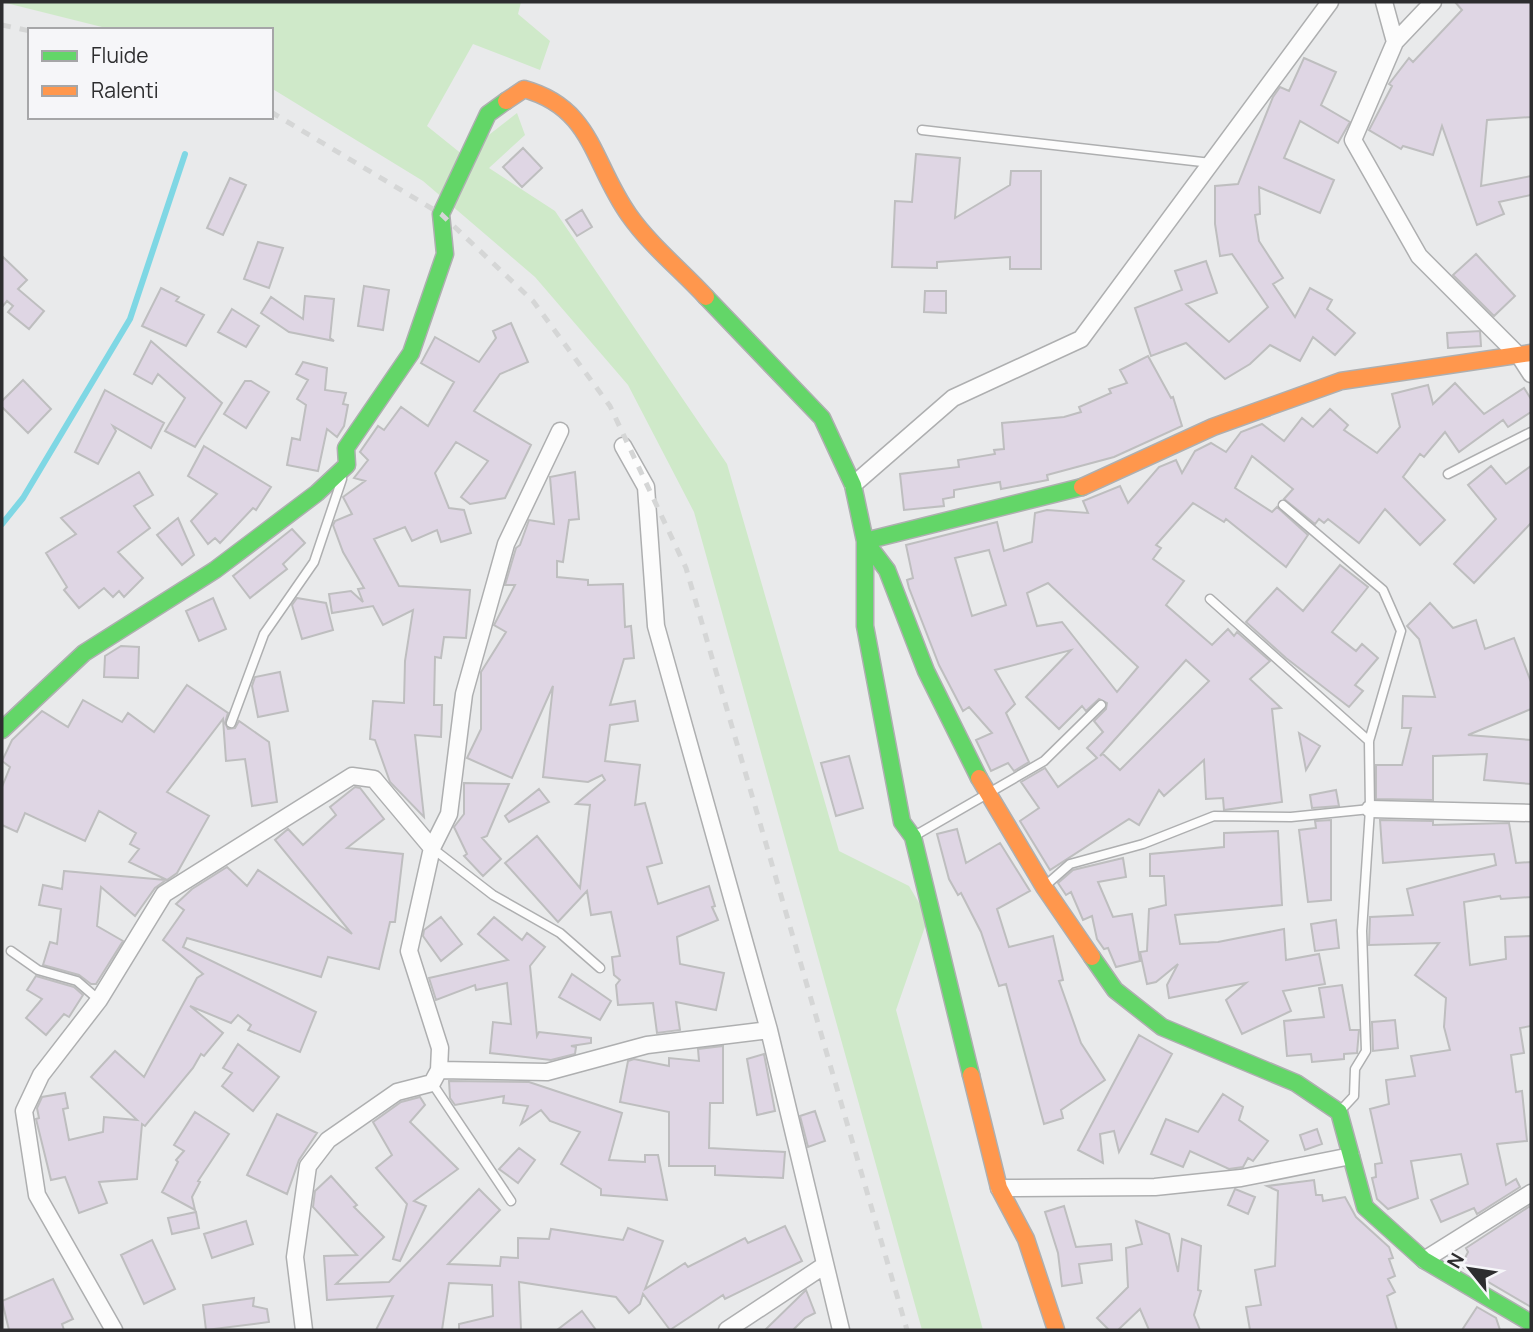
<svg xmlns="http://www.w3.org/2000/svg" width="1533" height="1332" viewBox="0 0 1533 1332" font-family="Manrope,sans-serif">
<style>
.green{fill:#cfe9c9}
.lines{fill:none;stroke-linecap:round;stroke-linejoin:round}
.stream{stroke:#7fd7e4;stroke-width:6}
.building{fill:#dfd6e4;stroke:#bebebf;stroke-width:2;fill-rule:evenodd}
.lane-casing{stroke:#aeafb0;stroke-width:11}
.street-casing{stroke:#aeafb0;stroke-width:19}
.fast-casing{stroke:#aeafb0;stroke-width:19}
.slow-casing{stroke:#aeafb0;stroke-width:19}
.lane{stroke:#fcfcfc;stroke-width:8}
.street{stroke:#fcfcfc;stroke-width:16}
.fast{stroke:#63d668;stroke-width:16}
.slow{stroke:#ff974d;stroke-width:16}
.rail{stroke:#d5d6d6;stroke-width:5;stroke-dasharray:9 9;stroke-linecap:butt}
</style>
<rect width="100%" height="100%" fill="#e9eaeb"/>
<!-- green -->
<path class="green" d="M2 2H521L518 14 550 41 540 70 473 44 427 126 463 155 517 113 525 135 489 168 555 211 727 464 839 851 909 886 928 918 896 1010 983 1330H922L694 512 628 385 535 277 423 181 271 88V30H114Z"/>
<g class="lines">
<!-- stream -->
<path class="stream" d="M2 524 23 498 130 319 185 154"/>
</g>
<!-- building -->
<path class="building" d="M1455 2H1531V117L1487 120 1481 186 1531 176V195L1499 202 1504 214 1477 225 1442 126 1433 155 1403 146 1401 149 1369 130 1392 86 1389 84 1409 58 1413 62 1462 10Z
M1304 58 1336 72 1321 105 1350 122 1338 143 1300 121 1284 158 1334 180 1320 213 1259 187 1260 214 1255 215 1259 241 1283 278 1273 284 1295 317 1310 288 1332 300 1327 309 1355 333 1335 355 1313 337 1300 361 1270 345 1250 364 1225 379 1186 343 1151 356 1135 308 1182 290 1175 271 1206 261 1217 293 1186 304 1229 342 1268 307 1232 254 1220 256 1215 224V186L1238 184 1273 97 1280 87 1289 91Z
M523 148 542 168 522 187 503 167Z
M916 154 960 158 955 218 1010 185 1011 171H1041V269H1010V257L937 262V268L892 267 895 201 912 202Z
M230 178 246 185 223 235 207 228Z
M582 210 592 227 577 236 566 220Z
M258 242 283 248 269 288 244 279Z
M1476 254 1515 296 1494 316 1453 275Z
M2 256 27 280 18 289 44 311 29 329 8 312 13 306 7 301 2 307Z
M364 286 389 290 383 330 358 326Z
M161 288 179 297 176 301 204 315 186 346 142 326Z
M925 291H946V313L924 312Z
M305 296 334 299 330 338 334 341 289 332 261 313 271 297 303 319Z
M232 309 259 326 246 347 218 332Z
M511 323 528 362 500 374 474 411 531 445 505 498 470 504 461 497 488 461 456 442 435 473 449 508 464 510 471 533 441 542 437 530 412 541 405 527 374 539 399 586 470 590 466 638 444 637 441 658 435 657 434 705H442L441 737 415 735 424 817 390 782 375 740 370 739 373 701 404 703 405 661 413 610 383 625 373 606 332 613 329 594 351 591 363 602 358 589 364 588 343 552 333 525 335 521 352 514 343 497 365 481 354 478 368 460 360 452 378 426 384 430 401 407 428 426 454 382 421 363 435 337 479 362 496 338 493 331Z
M1480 331 1481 346 1448 348 1447 333Z
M151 341 222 403 195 447 165 431 185 398 158 374 152 384 134 374Z
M1148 356 1171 398 1173 397 1182 426 1114 457 1047 475 1048 480 1001 489 1000 482 954 490V497L943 499 944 506 904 510 900 474 959 467 958 460 995 454 994 450 1004 449 1002 423 1064 417 1081 412 1079 407 1111 393 1109 389 1127 383 1120 370Z
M303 362 327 368 325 390 346 393 343 404 348 405 344 426 337 437 327 429 318 471 287 465 292 438 300 440 306 405 297 399 308 380 296 374Z
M23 380 51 409 28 433 2 407V401Z
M245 381H251L269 392 246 428 224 414Z
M1455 383 1484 414 1524 388 1531 399V412L1508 427 1503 420 1459 452 1445 432 1424 457 1420 454 1403 477 1445 520 1420 545 1385 509 1359 543 1328 519 1324 523 1319 519 1315 524 1284 499 1293 489 1252 456 1235 488 1272 512 1277 507 1308 535 1286 567 1226 519 1224 522 1193 503 1156 545 1161 548 1153 559 1184 581 1166 605 1212 645 1228 629 1234 636 1237 632 1270 661 1250 679 1281 708 1272 709 1282 802 1224 810 1223 798 1206 799 1204 760 1164 796 1159 790 1139 825 1129 819 1050 870 1020 821 1039 808 1021 782 1045 768 1058 787 1097 758 1087 748 1103 732 1094 721 1106 709 1107 703 1099 699 1086 711 1082 706 1059 729 1026 697 1071 650 995 670 1015 704 1006 713 1029 762 1014 771 1008 763 991 771 976 740 992 733 969 707 963 711 939 665 909 588 907 580 913 578 906 545 997 522 1004 551 1032 542 1035 513 1047 510 1088 513 1083 501 1120 486 1128 503 1159 467 1176 460 1182 473 1195 451 1211 443 1226 452 1241 432 1262 424 1284 441 1302 418 1313 427 1330 409 1348 425 1344 430 1377 453 1400 427 1392 394 1428 385 1433 404ZM989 550 1006 605 972 616 955 558ZM1048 583 1138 667 1117 692 1062 622 1037 626 1027 593ZM1186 660 1209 681 1120 770 1103 754 1100 756Z
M105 390 164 423 151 448 113 426 116 431 98 464 75 452Z
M204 446 271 487 256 510 253 508 220 543 215 538 208 544 191 521 217 494 188 476Z
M1491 466 1506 484 1531 466V523L1474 583 1454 564 1496 519 1468 485Z
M139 472 153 495 134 506 150 528 118 552 143 578 124 597 119 591 113 597 104 588 79 608 64 590 67 587 46 553 76 534 61 518Z
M575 472 579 519 569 520 563 562 557 561V577L588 580V585L623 584 625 627 631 626 634 658 624 659 610 705 635 701 638 721 610 725 605 761 640 765 635 805 645 803 662 863 647 867 658 904 709 886 715 906 712 907 718 920 677 937 680 964 724 973 716 1010 676 1002 680 1030 657 1033 653 1003 618 1005 616 985 620 980 614 975 612 957 620 956 611 912 591 915 587 891 558 922 505 863 537 836 580 888 590 805 576 804 605 780 602 775 588 782 543 777 553 686 512 778 467 758 481 729V672L506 632 494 625 515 585H505L516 548 520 545 529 520 554 524 550 477Z
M178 518 194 555 182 565 157 535Z
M292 529 305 543 283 564 287 569 250 598 233 576Z
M1340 565 1368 587 1332 632 1356 651 1362 644 1378 658 1355 685 1363 691 1349 707 1286 658 1246 622 1277 588 1303 611Z
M213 598 226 629 199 641 186 611Z
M297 598 326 603 333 630 302 639 292 605Z
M1430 603 1453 628 1476 620 1485 649 1514 638 1531 682V709L1468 735 1531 740V784L1484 780 1487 754 1433 756V800L1376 799V765H1402L1411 728H1402L1403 696 1435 697 1419 639 1407 626Z
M121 646 139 647 138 678 104 677 105 656Z
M280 672 288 711 258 717 252 686 255 677Z
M187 685 228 713 225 723 228 729 235 728 239 721 269 742 277 802 252 806 245 759 226 761 223 719 167 792 209 816 177 873 167 880 129 862 139 849 130 844 136 833 99 811 85 841 25 813 17 832 2 825V787L10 767 2 761 12 740 42 711 68 727 83 700 122 722 128 713 154 732Z
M1299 733 1320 746 1306 770Z
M849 756 863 808 836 816 821 763Z
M464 783 509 784 487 836 482 838 501 859 483 876 464 856 467 854 454 827 464 814Z
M355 787 360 788 384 819 347 848 403 854 395 922H390L379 969 328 957 321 977 187 938 183 947 316 1012 300 1052 248 1030 251 1025 238 1015 231 1023 190 1006 223 1033 204 1056 201 1054 193 1068 145 1126 142 1124 137 1179 99 1182 107 1203 79 1213 65 1177 51 1180 36 1119 39 1118 37 1108 42 1097 65 1093 68 1108 63 1109 69 1140 103 1132 104 1117 137 1120 91 1077 115 1051 144 1077 197 978 203 974 163 940 184 910 176 904 192 889 227 867 247 886 258 870 352 934 275 840 288 829 303 845 336 815 330 807Z
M539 789 549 802 509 822 505 816Z
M1336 790 1339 806 1312 808 1310 795Z
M1331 820V900L1308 902 1299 830 1316 828 1315 821Z
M1380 820 1433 821V825L1509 823 1516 863 1531 862V897L1501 899 1500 896 1464 902 1470 965 1506 959 1505 937 1531 936V1026L1520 1028 1524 1053 1511 1055 1516 1092 1522 1091 1527 1141 1497 1144 1506 1185 1516 1179 1520 1187 1477 1214 1474 1208 1441 1222 1431 1200 1468 1184 1461 1154 1411 1161 1418 1198 1388 1209 1377 1199 1372 1178 1376 1177 1375 1164 1382 1163 1370 1109 1389 1104 1386 1080 1415 1076 1411 1056 1450 1050 1444 1027 1446 998 1415 975 1439 943 1369 945 1370 917 1413 915 1407 889 1496 865 1494 854 1383 863Z
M957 829 966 863 1000 843 1030 891 997 909 1009 947 1053 936 1063 980 1059 981 1081 1043 1105 1080 1061 1110 1063 1118 1044 1124 1006 984 999 986 981 932 961 893 958 895 949 879 937 834Z
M1278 831 1282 905 1175 915 1180 944 1218 942 1284 929 1286 960 1319 954 1325 984 1283 991 1291 1011 1242 1034 1226 1000 1246 983 1169 998 1167 985 1178 964 1156 982 1147 984 1140 952 1147 951 1149 909 1166 905 1164 876H1150V854L1224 847V833Z
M1123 858 1126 877 1098 882 1113 917 1132 914 1140 961 1116 967 1108 948 1104 949 1097 939 1092 916 1083 920 1071 892 1066 895 1058 883 1073 870Z
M64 871 166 880 155 888 135 916 101 887 97 926 123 941 96 984H91L79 975 43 965 50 942 57 944 61 909 39 905 43 885 62 889Z
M441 917 462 944 441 961 423 936 424 930Z
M494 917 522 940 527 933 545 947 530 966 537 1036 539 1032 591 1038V1043L571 1046 576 1047 575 1054 551 1060 490 1053 493 1022 511 1024 507 983 476 990 475 985 436 1000 429 978 508 960 478 934Z
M1336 920 1339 948 1315 951 1311 924Z
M572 974 611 1001 600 1020 559 997Z
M36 976 74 987 83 995 69 1017 64 1014 46 1035 26 1018 42 999 27 990Z
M1342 985 1350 1030H1359L1357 1053 1344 1054V1059L1312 1062 1311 1054 1287 1056 1284 1021 1324 1017 1319 988Z
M1395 1020 1398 1048 1373 1051 1372 1022Z
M1139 1035 1172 1054 1119 1152 1114 1131 1100 1134 1103 1163 1078 1150Z
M238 1044 279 1077 253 1111 222 1086 232 1073 223 1068Z
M723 1046V1103H710L709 1148 785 1152 783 1178 715 1175V1166H669V1112L620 1102 628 1061 634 1059 669 1066V1058L699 1061 698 1049Z
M764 1054 775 1111 757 1115 747 1059Z
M449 1081 529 1082 622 1113 609 1160 645 1162V1155H658L667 1200 601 1195V1189L561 1164 580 1132 550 1121 541 1110 521 1124 528 1106 503 1103 504 1096 455 1105 450 1098Z
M1223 1094 1243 1107 1239 1120 1268 1141 1253 1161 1248 1158 1243 1167 1229 1169 1190 1151 1183 1167 1151 1154 1166 1119 1198 1132Z
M420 1097 425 1105 410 1122 458 1169 414 1201 426 1206 400 1261 393 1259 407 1204 376 1168 392 1155 373 1122 401 1102Z
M815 1111 825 1141 808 1147 800 1116Z
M195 1112 229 1134 198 1181 200 1182 192 1197 195 1210 162 1192 178 1162 176 1160 184 1151 174 1145Z
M277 1114 317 1133 299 1160 287 1194 247 1175Z
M1317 1129 1322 1144 1305 1150 1300 1135Z
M519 1148 535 1160 518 1183 499 1169Z
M331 1176 357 1205 354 1207 384 1237 336 1284 389 1282 479 1189 500 1210 448 1264 500 1266 501 1257 518 1258V1238L549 1239 551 1229 623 1240 628 1228 663 1241 645 1289 685 1263 688 1267 745 1238 748 1243 785 1226 802 1261 725 1299 723 1295 670 1330 643 1294 640 1304 629 1313 616 1297 519 1282 521 1330H459V1324L493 1316 492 1285 449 1283 442 1330H376L393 1296 327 1300 324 1256 357 1255 313 1207 315 1191Z
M1314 1180 1316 1195H1322L1323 1201 1345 1197 1356 1217 1389 1247 1393 1258 1389 1259 1395 1276 1388 1279 1395 1292 1387 1296 1397 1330H1250L1246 1307 1261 1305 1255 1270 1275 1266 1278 1191 1267 1186Z
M1235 1189 1255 1197 1248 1214 1228 1205Z
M1064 1206 1076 1247 1111 1244 1112 1260 1079 1264 1082 1283 1062 1286 1058 1253 1045 1212Z
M1530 1206 1531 1209V1307L1461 1266 1468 1252 1466 1248Z
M196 1212 199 1228 172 1234 168 1218Z
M246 1221 253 1244 212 1258 204 1234Z
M1136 1221 1169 1234 1178 1272 1182 1239 1201 1246 1198 1290 1201 1291 1194 1315 1200 1330H1149L1140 1309 1118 1330H1109L1097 1318 1128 1287 1126 1248 1142 1244Z
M152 1240 175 1289 144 1304 121 1255Z
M53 1279 73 1319 62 1324 64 1330H9L2 1301Z
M806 1290 815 1313 805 1318 793 1330H765Z
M254 1298 253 1306 267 1309 269 1322 206 1330 203 1305Z
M1477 1307 1496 1318 1500 1330H1462Z
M582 1311 596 1330H557Z"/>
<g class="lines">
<!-- lane casing -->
<g class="lane-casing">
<path id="lane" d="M922 130 1211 163
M1448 474 1531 432
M1283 505 1383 590 1401 631 1369 741 1370 809 1362 931 1366 1051 1355 1069 1354 1096 1340 1111
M1210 599 1369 741
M231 723 264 634 314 562 342 479
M916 835 1044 761 1101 705
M432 848 493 895 560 933 600 968
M1046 885 1070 864 1143 844 1214 816 1291 817 1370 809
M11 951 38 970 77 981 99 1000
M432 1083 511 1201"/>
</g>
<!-- street casing -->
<g class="street-casing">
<path id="street" d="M1384 2 1395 42
M1433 2 1395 42 1353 140 1419 256 1520 357 1531 374
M623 446 646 487 656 626 769 1030 841 1330
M853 485 953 398 1081 339 1330 2
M1370 809 1531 813
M439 1070 547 1072 647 1045 769 1030
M999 1188 1155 1187 1241 1178 1351 1156
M1424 1260 1531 1193
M114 1330 37 1195 24 1111 41 1075 99 1000 164 894 352 776 374 779 432 848
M304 1330 295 1257 308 1166 328 1140 397 1092 432 1083 439 1070 440 1048 409 951 432 848 449 814 464 694 506 544 560 431
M727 1330 825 1265"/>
</g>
<!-- fast casing -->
<g class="fast-casing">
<path id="fast" d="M706 297 822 418 853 485 865 541V626L902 822 913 837 971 1075
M2 730 84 653 215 570 317 493 347 465 346 448 411 353 445 254 441 214 488 114 506 101
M979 778 926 671 887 570 865 541 1082 487
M1092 957 1115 990 1162 1027 1296 1083 1339 1112 1365 1207 1424 1260 1531 1323"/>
</g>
<!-- slow casing -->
<g class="slow-casing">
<path id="slow" d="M506 101 524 89C593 108 592 163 629 215 650 245 681 270 706 297
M1082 487 1213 427 1341 381 1531 353
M979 778 1044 887 1092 957
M971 1075 999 1188 1026 1239 1056 1330"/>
</g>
<!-- lane -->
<use href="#lane" class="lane"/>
<!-- street -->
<use href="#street" class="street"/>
<!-- fast -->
<use href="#fast" class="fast"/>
<!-- slow -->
<use href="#slow" class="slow"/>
<!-- rail -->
<path class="rail" d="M2 25 30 31
M271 112 441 214 533 301 610 406 686 568 907 1330"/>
</g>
<!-- border -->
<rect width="1533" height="1332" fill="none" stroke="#2d2d2f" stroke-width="7"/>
<!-- legend -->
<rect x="28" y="28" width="245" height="91" fill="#f6f6f9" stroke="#a6a6a8" stroke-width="2"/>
<rect x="42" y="51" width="35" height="10" fill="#63d668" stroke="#a6a6a8" stroke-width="2"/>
<text x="91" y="63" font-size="21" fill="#2d2d2f">Fluide</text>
<rect x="42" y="86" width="35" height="10" fill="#ff974d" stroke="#a6a6a8" stroke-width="2"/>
<text x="91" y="98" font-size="21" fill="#2d2d2f">Ralenti</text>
<!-- north arrow -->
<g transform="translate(1470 1269) rotate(300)" stroke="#f6f6f9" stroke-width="5" paint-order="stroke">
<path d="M0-5L12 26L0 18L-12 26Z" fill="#2d2d2f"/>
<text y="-10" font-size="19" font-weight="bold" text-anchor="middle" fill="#2d2d2f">N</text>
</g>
</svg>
